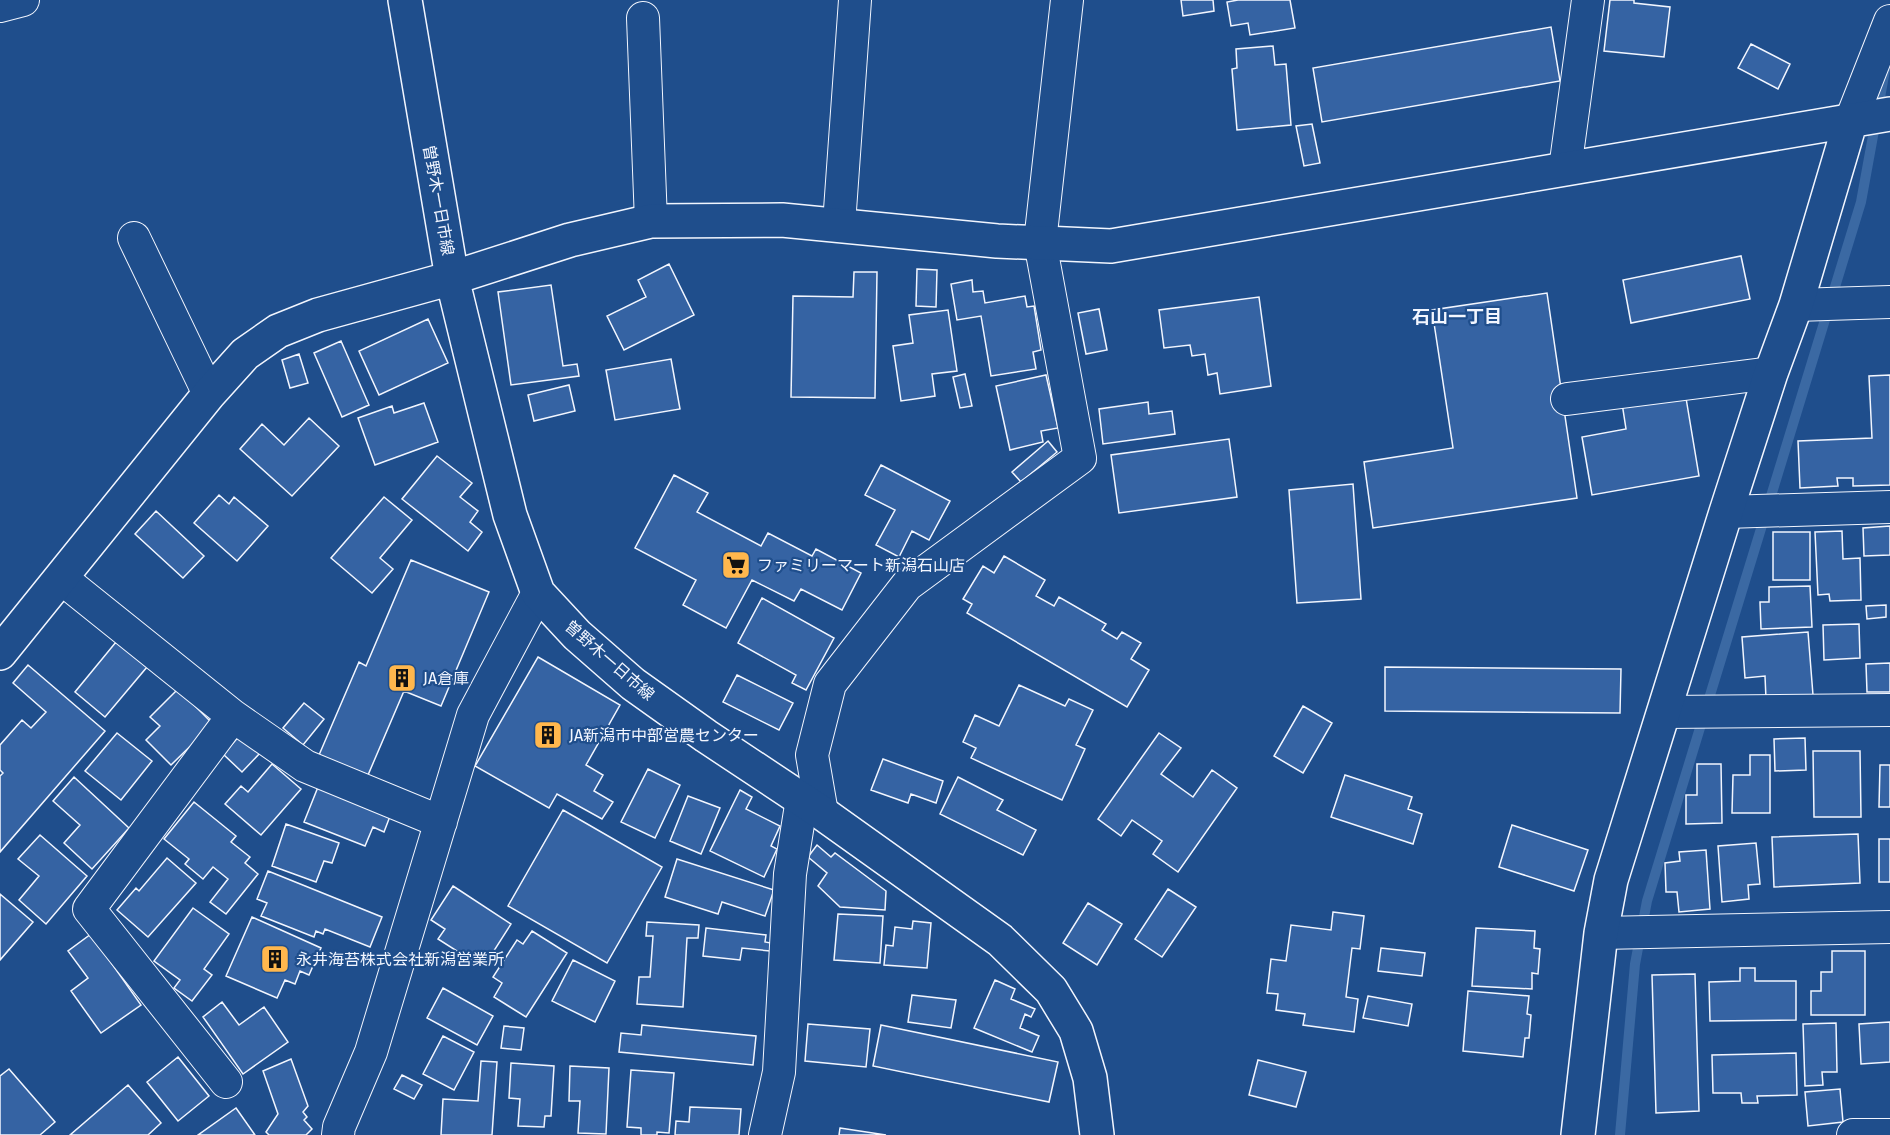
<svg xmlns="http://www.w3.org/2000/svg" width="1890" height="1135" viewBox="0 0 1890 1135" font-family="'Fira Sans','Noto Sans JP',sans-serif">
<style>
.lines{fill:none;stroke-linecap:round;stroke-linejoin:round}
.stream{stroke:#3b69a3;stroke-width:10}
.building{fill:#3563a3;stroke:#f2f6ff;stroke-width:1.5}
.street-casing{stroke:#f2f6ff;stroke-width:34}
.secondary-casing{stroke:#f2f6ff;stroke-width:36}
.street{stroke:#1f4e8c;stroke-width:32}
.secondary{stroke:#1f4e8c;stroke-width:33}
.labels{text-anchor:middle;stroke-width:4.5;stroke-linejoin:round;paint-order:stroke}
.street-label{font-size:16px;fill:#f2f6ff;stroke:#1f4e8c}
.poi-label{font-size:16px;fill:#f2f6ff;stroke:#1f4e8c;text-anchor:start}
.neighbourhood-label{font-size:18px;font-weight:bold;fill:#f2f6ff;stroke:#1f4e8c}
</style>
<rect width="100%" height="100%" fill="#1f4e8c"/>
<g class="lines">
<!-- stream -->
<path class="stream" d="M1620 1135 1635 964 1647 901 1861 202 1885 70"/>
</g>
<!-- building -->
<path class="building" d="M1181 0H1213L1214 11 1183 16Z
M1238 0H1290L1295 28 1250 35 1248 23 1231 26 1227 2Z
M1610 0H1634V3L1670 7 1664 57 1604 51Z
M1551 27 1560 81 1322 122 1313 68Z
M1751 44 1790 64 1778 89 1738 68Z
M1273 46 1275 65 1286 64 1291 125 1237 130 1232 69 1237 68 1236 49Z
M1312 124 1320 163 1304 166 1296 126Z
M1741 256 1750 299 1631 323 1623 280Z
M669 264 694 315 624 350 607 316 646 297 638 280Z
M917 269 937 270 936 307 916 306Z
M854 272H877L875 398 791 397 793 296 853 297Z
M972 280 973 292 983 291 985 303 1025 296 1027 307 1034 306 1041 350 1033 352 1036 369 991 376 981 316 957 320 951 284Z
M551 285 563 366 577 364 579 376 511 385 498 292Z
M1547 293 1577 498 1373 528 1364 462 1453 448 1432 310Z
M1259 297 1271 386 1220 394 1217 373 1208 375 1205 354 1192 356 1190 345 1164 348 1159 310Z
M1099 309 1107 350 1086 354 1078 313Z
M948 310 957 371 932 374 935 396 901 401 893 346 913 343 909 315Z
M428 319 448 363 379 395 359 351Z
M341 341 369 405 342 417 314 353Z
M299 354 308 383 290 388 282 360Z
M671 359 680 409 615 420 606 370Z
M965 374 972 406 960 408 953 377Z
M1046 375 1058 428 1041 431 1043 442 1010 450 996 386Z
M1890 375V485L1853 486V478H1837L1838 486 1800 488 1798 441 1872 438 1869 376Z
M569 385 575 411 534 421 528 395Z
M1685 392 1699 476 1592 495 1582 437 1626 429 1622 403Z
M1148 402 1149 414 1172 411 1175 434 1103 444 1099 409Z
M424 403 438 442 375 465 358 418 392 406 394 413Z
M309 418 339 446 292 496 240 449 262 424 284 445Z
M1229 439 1237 497 1119 513 1111 455Z
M1048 441 1057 452 1021 482 1012 472Z
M437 456 472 483 460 497 478 511 470 522 482 532 468 551 402 499Z
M881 465 950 501 929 540 912 531 899 557 876 545 895 510 865 495Z
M674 475 708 493 697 512 761 546 768 533 812 556 816 549 861 573 842 610 801 589 794 601 752 580 726 628 683 605 696 580 635 548Z
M1353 484 1361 599 1297 603 1289 490Z
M219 495 229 504 234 497 268 526 237 561 194 523Z
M384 497 412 520 380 558 393 569 372 593 331 558Z
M156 511 204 556 183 578 135 534Z
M1890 526V555L1864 556 1863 528Z
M1842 531 1843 559 1860 558 1861 600 1830 601 1829 594 1818 595 1815 532Z
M1773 532H1810V580H1773Z
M1004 556 1045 580 1036 596 1054 606 1059 597 1106 624 1102 630 1117 639 1122 632 1141 643 1131 659 1149 670 1127 707 967 613 972 604 963 599 983 566 994 573Z
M411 560 489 592 441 706 404 691 368 775 319 755 359 662 366 666Z
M1810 586 1812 627 1761 629 1760 602H1769V587Z
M762 598 834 638 806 690 792 683 796 675 738 643Z
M1886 605V617L1867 619 1866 606Z
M1859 624 1860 658 1824 660 1823 625Z
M1808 632 1813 695 1766 699 1765 676 1745 678 1742 637Z
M116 642 147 667 105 717 75 692Z
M538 657 620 705 586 765 603 775 594 791 613 802 602 819 557 794 549 808 475 766Z
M1890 663V692H1867L1866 664Z
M28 665 105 731 0 852V776L3 773 0 770V745L22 720 31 728 46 712 13 683Z
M1385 667 1621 669 1620 713 1385 711Z
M737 675 793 703 779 730 723 702Z
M1019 685 1065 706 1069 699 1093 710 1076 745 1085 749 1062 800 971 758 976 748 963 742 975 715 999 726Z
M178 689 213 724 171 765 146 740 160 726 150 717Z
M304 703 324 719 303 745 283 728Z
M1303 706 1332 723 1303 773 1274 756Z
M117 733 152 761 121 800 85 771Z
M242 733 261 752 242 772 223 754Z
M1159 733 1181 748 1161 774 1193 797 1212 770 1237 788 1178 872 1153 854 1162 841 1132 820 1121 836 1098 819Z
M1805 738 1806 770 1775 771 1774 739Z
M1813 751H1860L1861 817H1814Z
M1750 755H1770V813H1732L1733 775H1750Z
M883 759 943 781 936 803 911 794 908 803 871 790Z
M272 764 301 789 261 835 225 804 241 786 248 792Z
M1697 764H1721L1722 823 1686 824V795H1697Z
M1880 765H1890V807H1879Z
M648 769 680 785 655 838 621 822Z
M1345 775 1412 797 1408 809 1422 814 1413 844 1331 817Z
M74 777 129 828 92 869 64 843 80 825 53 801Z
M958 777 1003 800 997 810 1036 830 1023 855 940 814Z
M320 782 392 811 384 832 373 827 365 846 304 822Z
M740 790 752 797 746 809 780 826 771 846 777 849 764 877 710 851Z
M688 796 720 808 701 854 670 841Z
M194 802 236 836 231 842 250 857 245 863 258 874 226 914 210 902 228 879 213 867 203 879 185 864 189 859 164 839Z
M563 810 662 867 607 963 508 906Z
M286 824 339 843 332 863 324 861 316 882 272 866Z
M1512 825 1588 850 1574 891 1499 867Z
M1858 834 1860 883 1774 887 1772 837Z
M40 835 87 876 46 924 19 900 39 876 18 859Z
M1879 839H1890V882H1879Z
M1756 843 1760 884 1748 885 1749 899 1722 902 1718 846Z
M817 845 831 857 835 853 886 891 885 910 840 907 818 886 827 873 808 857Z
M1706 850 1710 909 1679 912 1677 892H1666L1665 863 1680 861 1679 852Z
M167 858 196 883 148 937 117 910 136 888 139 891Z
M677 859 774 890 765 916 722 902 718 914 665 897Z
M268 871 382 917 370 947 325 929 323 934 316 931 314 937 261 916 267 903 257 899Z
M453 886 511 924 490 957 481 951 474 962 438 939 445 929 431 920Z
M1168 889 1196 907 1162 957 1135 939Z
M0 894 33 922 0 960Z
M1088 903 1122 924 1097 965 1063 943Z
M193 908 229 934 204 969 212 975 192 1001 174 988 180 980 154 961Z
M1333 912 1364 916 1360 949 1352 948 1346 997 1358 999 1354 1032 1303 1025 1305 1014 1276 1010 1278 994 1267 993 1271 959 1286 961 1291 925 1331 930Z
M838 914 883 916 880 963 834 960Z
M252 917 321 948 309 975 300 971 295 984 285 980 277 998 226 976Z
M913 921 931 923 927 968 884 965 886 945 893 946 895 927 912 929Z
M647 922 699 925 698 938H687L683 1007 637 1004 639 977H650L653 936H646Z
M706 928 766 935 765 942 771 943 770 951 742 948 740 960 703 956Z
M1476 928 1535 931 1534 948 1540 949 1538 974 1532 973V989L1472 986Z
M532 931 567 953 526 1017 494 997 502 983 493 977 517 940 523 944Z
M91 934 141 1005 101 1033 71 991 88 978 68 951Z
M1381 948 1425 953 1422 976 1378 971Z
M1832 951H1865V1015H1811V991H1821V972H1832Z
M573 960 615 981 595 1022 552 1001Z
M1740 968H1755V981H1796V1020L1710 1021 1709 982 1740 981Z
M1695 974 1699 1111 1656 1113 1652 975Z
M995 980 1015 989 1011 999 1035 1009 1031 1017 1025 1014 1020 1028 1039 1036 1032 1052 974 1028Z
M443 988 493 1016 477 1045 427 1018Z
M1468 991 1529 996 1527 1014 1531 1015 1529 1038H1525L1523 1057 1463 1051Z
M912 995 956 1000 951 1028 908 1022Z
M1368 996 1412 1004 1408 1026 1363 1018Z
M222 1002 239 1025 264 1007 288 1042 243 1074 203 1017Z
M1890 1022V1062L1861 1064 1859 1024Z
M1836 1023 1837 1072H1822L1823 1085 1805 1086 1803 1024Z
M808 1024 870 1029 866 1067 805 1061Z
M642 1025 756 1036 753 1065 619 1052 621 1033 641 1035Z
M881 1025 1058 1062 1049 1102 873 1066Z
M504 1026 524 1028 521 1050 501 1048Z
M443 1036 474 1052 454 1090 423 1074Z
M1796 1053 1797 1095 1757 1096 1758 1103H1742L1741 1093H1713L1712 1055Z
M178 1057 209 1096 178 1121 147 1082Z
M291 1059 308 1106 303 1112 307 1117 304 1120 312 1129 306 1135H269L266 1132 278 1114 263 1071Z
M1258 1060 1306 1072 1296 1107 1249 1095Z
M481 1061 497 1062 492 1135H441L443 1099 478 1101Z
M511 1063 554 1066 551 1116H545L544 1127 518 1126 520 1099 509 1098Z
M570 1066 609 1068 606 1134 578 1133 580 1101H569Z
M9 1069 55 1122 40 1135H0V1076Z
M631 1070 674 1073 669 1133 657 1132V1135H641V1128L627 1127Z
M402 1075 422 1085 414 1099 394 1089Z
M128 1085 161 1123 148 1135H70Z
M1840 1089 1843 1122 1808 1126 1805 1092Z
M690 1107 741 1109 739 1135H675L676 1121 689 1122Z
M236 1108 255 1135H198Z
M840 1128 886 1135H839Z"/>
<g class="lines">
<!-- street casing -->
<g class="street-casing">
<path id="street" d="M0 6 23 0
M643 18 651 221
M1851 120 1890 21
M1565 169 1588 0
M839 224 855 0
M134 238 209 394
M1796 305 1890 302
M1567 399 1771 373
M1726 512 1890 507
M61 578 233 716 305 766 441 822
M1664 712 1890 710
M822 813 812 755 830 684 907 585 1080 458 1040 242 1067 0
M1601 933 1890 927
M226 1082 89 909 233 716
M338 1135 339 1127 371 1052 473 715 538 593
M765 1135 779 1072 790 874 802 799
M1853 1135H1890"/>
</g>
<!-- secondary casing -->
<g class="secondary-casing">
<path id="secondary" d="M405 0 452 278 510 515 538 593 577 635 633 684 706 736 822 813 1000 940 1051 990 1076 1031 1090 1078 1097 1135
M0 653 209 394 245 354 278 331 318 315 452 278 570 240 651 221 782 220 997 241 1111 246 1890 114
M1578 1135 1601 933 1611 880 1726 512 1771 373 1796 305 1851 120"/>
</g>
<!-- street -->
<use href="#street" class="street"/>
<!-- secondary -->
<use href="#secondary" class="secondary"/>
</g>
<!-- icons -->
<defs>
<g id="supermarket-square" transform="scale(1.5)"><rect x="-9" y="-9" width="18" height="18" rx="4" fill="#ffb74d" stroke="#1f4e8c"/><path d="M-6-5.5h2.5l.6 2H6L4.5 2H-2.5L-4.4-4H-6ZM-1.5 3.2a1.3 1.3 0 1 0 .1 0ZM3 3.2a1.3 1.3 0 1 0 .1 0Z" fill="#111"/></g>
<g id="building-square" transform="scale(1.5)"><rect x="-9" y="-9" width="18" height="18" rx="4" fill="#ffb74d" stroke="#1f4e8c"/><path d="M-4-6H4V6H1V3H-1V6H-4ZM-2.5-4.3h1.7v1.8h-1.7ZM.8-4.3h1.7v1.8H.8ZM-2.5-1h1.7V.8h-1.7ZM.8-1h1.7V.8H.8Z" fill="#111"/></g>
</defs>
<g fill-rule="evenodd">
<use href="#supermarket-square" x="736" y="565"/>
<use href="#building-square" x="402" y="678"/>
<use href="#building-square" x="548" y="735"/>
<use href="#building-square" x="275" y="959"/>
</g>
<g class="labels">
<!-- street labels -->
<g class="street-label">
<text transform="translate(439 200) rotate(80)" y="6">曽野木一日市線</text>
<text transform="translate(610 660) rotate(41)" y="6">曽野木一日市線</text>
</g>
<!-- poi labels -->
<g class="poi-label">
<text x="757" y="571">ファミリーマート新潟石山店</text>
<text x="423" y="684">JA倉庫</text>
<text x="569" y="741">JA新潟市中部営農センター</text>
<text x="296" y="965">永井海苔株式会社新潟営業所</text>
</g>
<!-- neighbourhood labels -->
<g class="neighbourhood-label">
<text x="1457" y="323">石山一丁目</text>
</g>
</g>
</svg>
